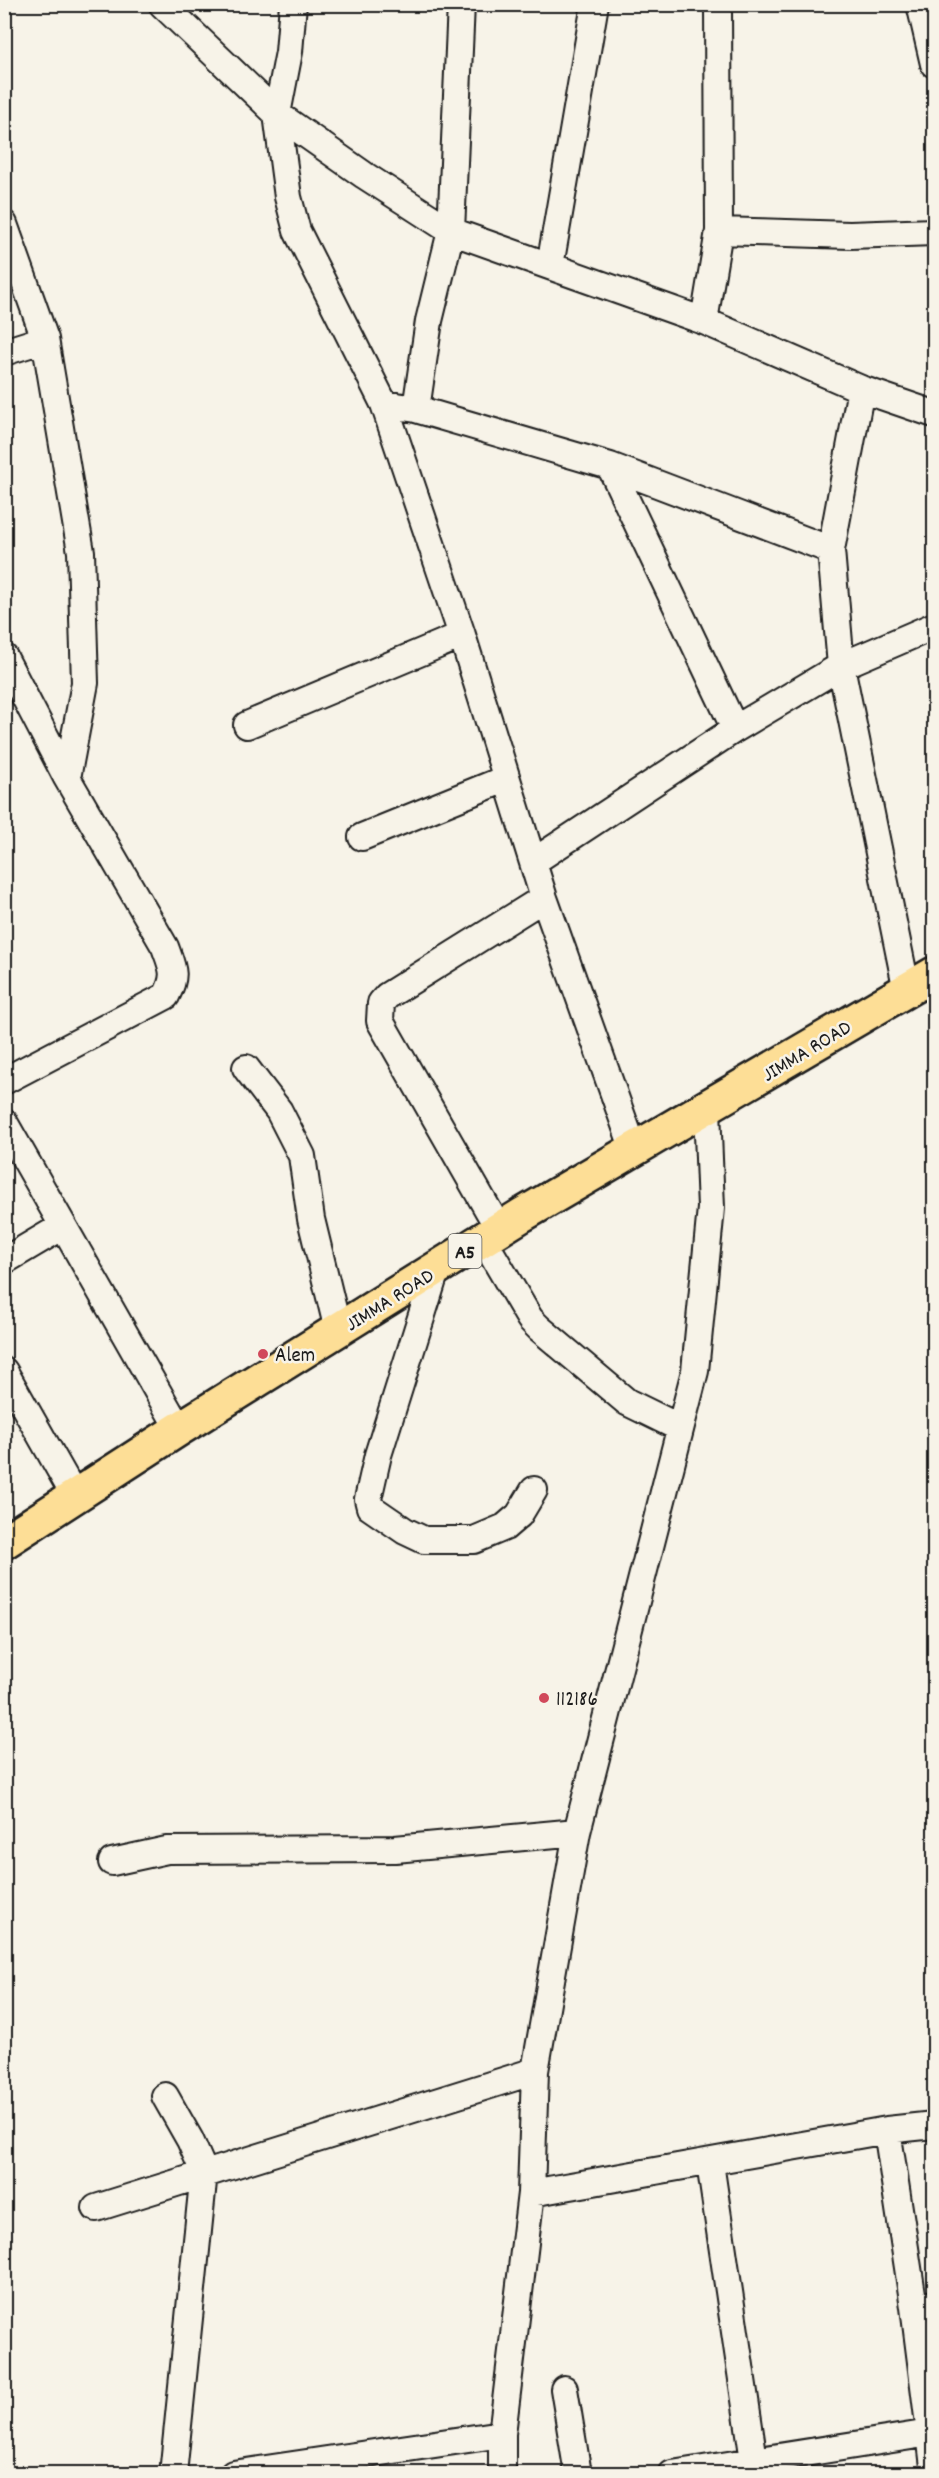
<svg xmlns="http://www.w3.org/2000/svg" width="939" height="2478" viewBox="0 0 939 2478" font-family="Dekko,sans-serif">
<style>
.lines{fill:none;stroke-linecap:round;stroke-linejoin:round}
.street-casing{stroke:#1c1c1c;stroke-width:30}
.highway-casing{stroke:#1c1c1c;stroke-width:38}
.street{stroke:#f7f3e8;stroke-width:26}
.highway{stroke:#fdde96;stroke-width:33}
.poi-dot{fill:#d1495b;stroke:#f7f3e8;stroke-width:2}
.labels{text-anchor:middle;stroke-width:5;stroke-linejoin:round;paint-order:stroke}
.shield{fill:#f7f3e8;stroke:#5e5c59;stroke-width:1.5}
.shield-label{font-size:20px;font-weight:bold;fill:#1c1c1c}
.street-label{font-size:21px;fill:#1c1c1c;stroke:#f7f3e8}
.poi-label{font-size:21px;fill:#1c1c1c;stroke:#f7f3e8;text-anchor:start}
</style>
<rect width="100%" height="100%" fill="#f7f3e8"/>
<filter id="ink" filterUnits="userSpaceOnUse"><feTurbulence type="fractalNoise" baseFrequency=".0167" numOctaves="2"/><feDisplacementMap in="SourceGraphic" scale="12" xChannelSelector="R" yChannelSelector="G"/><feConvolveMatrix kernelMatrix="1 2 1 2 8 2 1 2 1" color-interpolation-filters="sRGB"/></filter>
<g filter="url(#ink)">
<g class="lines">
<!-- street casing -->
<g class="street-casing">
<path id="street" d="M162 4 277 114 364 175 451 231 704 321 861 389 934 414
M293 4 289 52 277 114 288 197 297 231 384 404 462 635 544 898 634 1150
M920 4 934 64
M4 224 45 339 81 552 85 683 67 778
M719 231 850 235 934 232
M550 266 595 4
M704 321 719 231 718 4
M4 352 45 339
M861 389 831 550 841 666 907 991
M384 404 416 409 610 466 831 550
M416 409 429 321 451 231 461 4
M610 466 735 729
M4 657 67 778 165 947C173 969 177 975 166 996L4 1081
M247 725 462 635
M362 837 505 779
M533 862 735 729 841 666 934 626
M246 1068 279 1111 302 1156 311 1219 338 1330
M4 1122 179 1429
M499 1229 380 1021 381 1003 387 996 544 898
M483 1239 530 1319 539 1328 627 1402 680 1428
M4 1261 63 1226
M436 1270 378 1455 368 1499 370 1507 405 1531 424 1540H474L505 1527 519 1515 534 1490
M4 1371 76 1498
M112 1862 167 1850 395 1849 577 1832
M165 2096 190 2140 204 2172 173 2474
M887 2130 914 2307 934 2304
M710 2163 756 2474
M531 2193 887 2130 934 2125
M96 2208 535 2071
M564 2389 578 2474
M930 2433 934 2467
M233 2474 502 2434
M502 2474V2434L531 2193 535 2071 577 1832 695 1371 711 1208 707 1109
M672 2474 930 2433 914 2307"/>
</g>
<!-- highway casing -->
<g class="highway-casing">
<path id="highway" d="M4 1542 179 1429 522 1215 934 974"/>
</g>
<!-- street -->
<use href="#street" class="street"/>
<!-- highway -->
<use href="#highway" class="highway"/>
</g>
</g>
<!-- markers -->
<g class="poi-dot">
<circle cx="263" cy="1354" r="6"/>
<circle cx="544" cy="1698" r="6"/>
</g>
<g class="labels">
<!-- shield labels -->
<rect class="shield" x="448.5" y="1234" width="33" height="34" rx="4.5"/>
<g class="shield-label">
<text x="465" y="1258">A5</text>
</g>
<!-- street labels -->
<g class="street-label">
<text transform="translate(806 1050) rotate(-31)" y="7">JIMMA ROAD</text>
<text transform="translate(389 1299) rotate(-32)" y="7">JIMMA ROAD</text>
</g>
<!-- poi labels -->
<g class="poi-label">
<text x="275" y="1361">Alem</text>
<text x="556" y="1705">112186</text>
</g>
</g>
<!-- margin -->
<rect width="939" height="2478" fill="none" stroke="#f7f3e8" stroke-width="24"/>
<rect x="12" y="12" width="915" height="2454" fill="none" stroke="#1c1c1c" stroke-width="2" filter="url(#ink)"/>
</svg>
